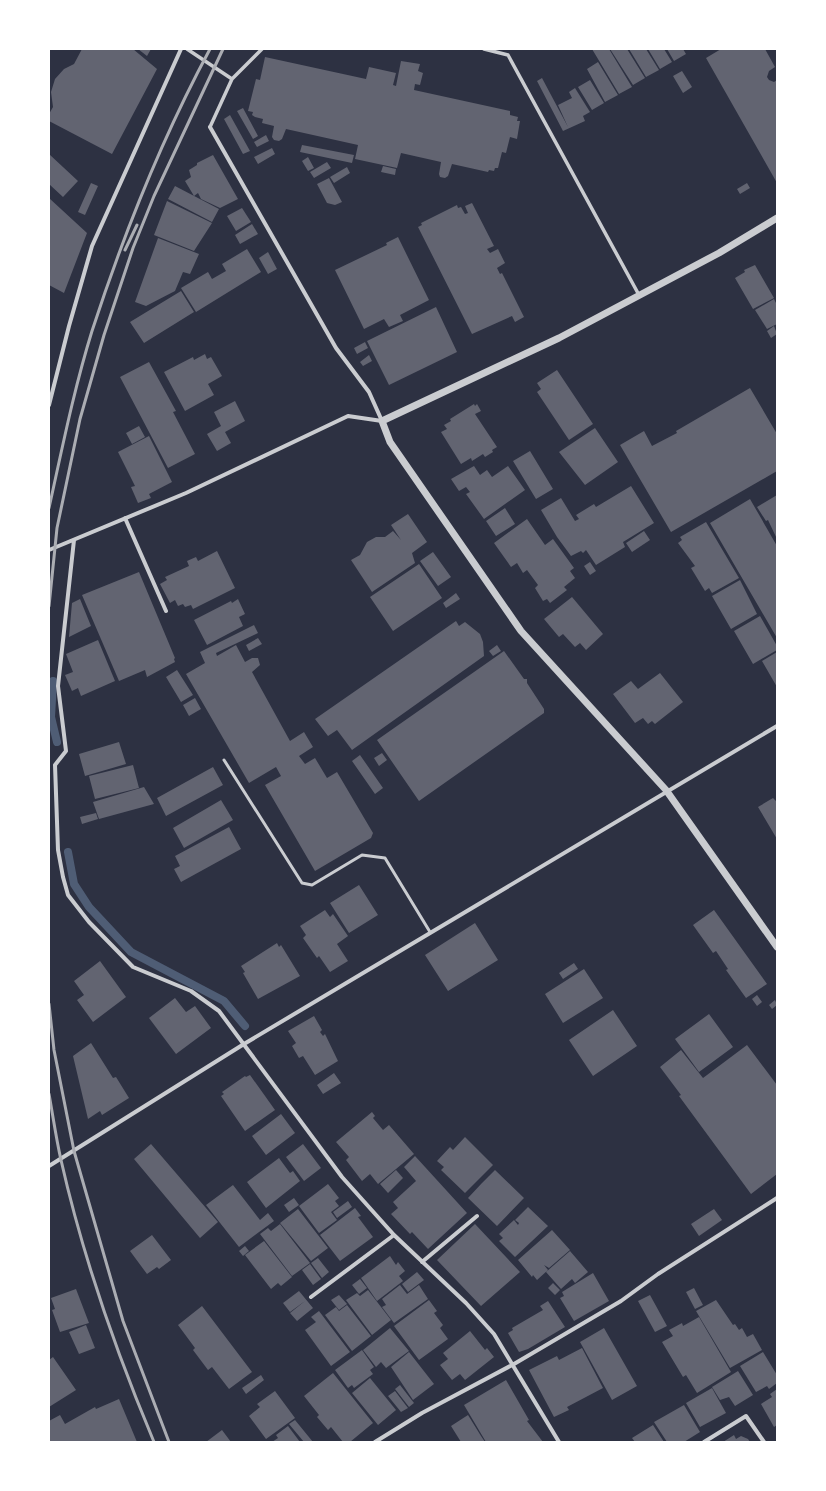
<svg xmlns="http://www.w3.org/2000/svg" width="826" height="1491" viewBox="0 0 826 1491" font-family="'Archivo Narrow',sans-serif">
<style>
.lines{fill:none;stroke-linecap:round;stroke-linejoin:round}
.stream{stroke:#4f5d75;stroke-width:8}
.building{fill:#626471}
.service{stroke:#caccd0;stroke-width:3}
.pedestrian{stroke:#caccd0;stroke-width:3.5}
.minor{stroke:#caccd0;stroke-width:4}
.tertiary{stroke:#caccd0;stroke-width:7}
.rail{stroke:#abadb3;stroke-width:3}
</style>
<rect width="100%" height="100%" fill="#2d3142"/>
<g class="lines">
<!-- stream -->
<path class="stream" d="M53 681 51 717 57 742
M68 852 74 884 89 907 131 952 224 1001 245 1026"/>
</g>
<!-- building -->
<path class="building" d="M82 49H133L157 69 112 154 49 121V114L53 107 51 92 55 79 64 69 74 64Z
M138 49H151L147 56Z
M592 49H609L632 87 619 94Z
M610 49H627L645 78 633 85Z
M629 49H646L659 70 646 77Z
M648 49H664L672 62 660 69Z
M667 49H683L686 54 674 61Z
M721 49H765L775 67 769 71 767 77 769 80 774 82 777 80V183L706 58Z
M265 57 366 79 369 67 396 73 393 85 396 86 401 61 420 64 418 71 423 73 420 85 415 84 414 90 510 111V115L518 117 517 121H520L517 139 510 137 506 153 502 152 498 168H495L494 171 489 170 488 172 452 164 448 176 445 178 440 177 439 174 441 162 401 153 397 168 355 159 358 145 286 129 282 139 279 141 274 140 272 137 274 126 262 123 263 119 255 117 252 115 253 112 248 111 256 79 260 80Z
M598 62 618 95 605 102 587 69Z
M682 71 692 87 683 93 673 76Z
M542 78 568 127 558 105 572 98 569 92 575 88 590 112 583 116 585 121 563 131 537 81Z
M590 80 604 103 592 110 578 87Z
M243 108 258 136 253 139 237 111Z
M230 115 250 151 243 154 224 119Z
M266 135 269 141 257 147 254 142Z
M302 145 354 155 352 163 300 152Z
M272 148 275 154 258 164 254 157Z
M49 154 78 181 63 197 49 184Z
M213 155 238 199 220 208 201 199 198 193 194 196 185 181 191 177 189 170 197 165V163Z
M308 157 314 168 308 171 302 161Z
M327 162 331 168 314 178 310 172Z
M383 166 396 169 395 175 381 172Z
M347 167 350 173 334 183 330 177Z
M329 178 342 202 335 205 327 203 317 184Z
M91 183 98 186 85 215 78 212Z
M747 183 750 188 740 194 737 189Z
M175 186 219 209 212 222 168 199Z
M49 198 87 233 64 293 49 285Z
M167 201 212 223 194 251 154 235Z
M472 203 494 246 487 249 490 253 498 249 505 263 497 268 500 274 502 273 524 317 515 322 512 316 472 334 418 227 422 225 421 223 457 205 458 208 461 207 465 214 468 213 465 206Z
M242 208 251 222 236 231 227 216Z
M252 224 258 234 240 244 235 235Z
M398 237 429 300 400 315 403 321 389 327 384 319 364 329 335 270 387 245 386 243Z
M158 238 199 254 190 274 183 272 175 291 146 306 135 302Z
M247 249 261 272 196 312 181 288 208 272 212 279 226 271 222 264Z
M268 252 277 269 268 274 259 258Z
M755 265 774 298 753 309 735 278 745 272 744 270Z
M181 291 194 312 144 343 130 322Z
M774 299 777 305V324L767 329 755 310Z
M436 307 457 352 389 385 367 341Z
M774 326 777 334 771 338 767 331Z
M365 342 368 348 357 354 354 348Z
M205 354 207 359 211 357 222 376 208 384 214 395 185 411 164 372 193 357 194 360Z
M369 355 372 361 363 366 360 362Z
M149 362 176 411 173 412 195 454 168 468 120 377Z
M557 370 593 424 569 440 537 392 541 389 537 383Z
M750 388 777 434V471L671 532 620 445 644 431 652 446 677 433 676 431Z
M235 401 245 421 225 432 231 443 217 451 207 434 221 426 214 412Z
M474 404 475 406 477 404 481 411 475 414 497 447 492 450 493 452 485 457 483 454 472 461 471 458 461 464 441 432 447 429 444 425 451 421 450 419Z
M139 426 145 437 132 444 126 433Z
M595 428 618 462 585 485 559 452Z
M149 436 172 482 149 494 151 498 138 503 131 487 135 486 118 452Z
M530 451 553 489 536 499 513 461Z
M474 466 480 475 487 470 492 477 508 466 525 490 484 519 466 494 470 492 466 487 459 491 451 479Z
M631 486 654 523 623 542 625 547 596 565 586 550 583 553 581 551 571 556 557 537 541 510 561 498 575 521 579 519 576 515 594 504 596 507Z
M777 495V539L768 520 766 521 757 507Z
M750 499 777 546V638L710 523Z
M505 508 515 524 496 536 486 521Z
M408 514 427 542 412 553 415 563 372 592 351 560 360 555 367 542 376 537H385L393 531 401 540 391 525Z
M527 519 545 545 553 539 574 568 570 571 575 578 564 587 567 590 550 603 547 599 543 601 535 588 538 585 527 570 523 573 517 563 511 567 494 543Z
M706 522 739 578 712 593 709 588 705 591 691 568 695 566 678 543 682 540 680 537Z
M644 531 650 540 632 552 626 543Z
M217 551 235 588 193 609 191 605 185 607 183 604 178 606 175 600 170 603 160 584 167 580 165 577 189 566 187 561 196 557 198 561Z
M433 552 451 577 438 586 420 561Z
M590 562 596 571 590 575 584 566Z
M419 564 442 598 393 631 370 597Z
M139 572 175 658 174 659 175 662 147 677 145 670 119 681 82 595Z
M740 580 757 614 731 629 712 596Z
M456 593 460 599 446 608 443 603Z
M572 597 603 634 586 650 580 643 575 647 563 634 559 637 544 619Z
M80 599 91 626 69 637 72 603Z
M238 599 245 614 239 617 243 626 207 645 194 620 231 601 232 603Z
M760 616 777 646V650L753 664 734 631Z
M456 621 459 626 465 622 480 634 483 642 484 656 352 750 337 730 328 736 315 719Z
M254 625 258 633 216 653 217 656 236 645 245 662 252 658H258L260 665 252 672 290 741 304 732 313 747 299 756 305 764 315 758 327 778 337 772 373 833 371 838 315 871 265 785 281 776 276 767 249 783 186 674 205 663 200 652Z
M258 638 262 644 249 651 246 645Z
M98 640 115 681 81 696 78 688 72 691 65 675 73 672 66 654Z
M497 645 501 651 493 656 489 651Z
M504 651 524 679H527V683L544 709V713L419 801 377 740Z
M777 652V687L762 661Z
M177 670 193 695 181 702 166 677Z
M660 673 683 702 655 724 652 721 648 724 643 718 635 723 613 694 631 681 638 689Z
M195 698 201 709 189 716 183 705Z
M119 742 126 764 85 776 79 754Z
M382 753 387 760 379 766 374 758Z
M360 755 383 788 375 794 352 761Z
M133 765 139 788 95 799 89 776Z
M213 767 223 785 166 816 157 798Z
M144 787 154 804 99 819 93 802Z
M773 798 776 801 777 800V839L758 807Z
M221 800 233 820 184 848 173 828Z
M96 813 98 819 82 824 80 817Z
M229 827 241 849 181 882 174 869 180 866 175 856Z
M359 885 378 915 349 933 330 903Z
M325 910 330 917 333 914 348 936 337 944 348 961 330 972 319 956 317 958 303 938 306 935 300 926Z
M714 910 767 984 746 998 726 970 728 969 716 951 713 953 693 925Z
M475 923 498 960 448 991 425 955Z
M277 943 279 947 281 945 300 976 258 999 243 973 245 972 241 966Z
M100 961 126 997 93 1022 77 1000 84 995 74 981Z
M574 963 578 969 563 979 559 973Z
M584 969 603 998 563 1023 545 994Z
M757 995 762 1002 757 1006 752 999Z
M175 998 186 1012 195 1006 211 1028 176 1054 149 1018Z
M775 1000 777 1005 772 1009 769 1005Z
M613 1010 637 1046 593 1076 569 1040Z
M709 1014 733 1047 699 1072 675 1039Z
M314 1016 322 1030 320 1032 323 1036 325 1034 338 1061 315 1075 303 1056 299 1058 292 1046 296 1043 288 1031Z
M91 1043 113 1078 116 1077 129 1098 102 1115 100 1111 88 1119 73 1056Z
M747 1045 777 1085V1174L751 1194 679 1096 681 1095 660 1067 681 1050 703 1078Z
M334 1073 341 1083 323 1094 317 1085Z
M250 1075 275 1110 245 1131 221 1096 224 1094 222 1092 245 1076 246 1077Z
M372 1112 375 1116 373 1118 383 1130 389 1125 414 1154 378 1184 370 1174 362 1181 346 1160 349 1157 336 1142Z
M281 1114 295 1133 266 1155 252 1136Z
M465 1137 493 1165 465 1193 441 1170 444 1167 437 1161 450 1147 453 1150Z
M151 1144 218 1222 200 1238 134 1159Z
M303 1144 321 1168 304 1181 286 1157Z
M415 1156 467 1213 428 1249 412 1232 410 1234 391 1214 398 1208 393 1202 416 1181 404 1167Z
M279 1158 290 1173 293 1171 300 1181 266 1208 247 1182Z
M396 1170 403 1178 388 1193 380 1184Z
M495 1170 524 1198 497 1226 468 1198 482 1183 486 1187 482 1183Z
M328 1184 339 1198 335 1201 339 1206 331 1212 337 1220 319 1233 299 1206Z
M233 1185 260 1220 268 1213 274 1221 239 1247 206 1205Z
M294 1198 299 1205 289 1212 284 1205Z
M348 1201 352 1207 337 1218 333 1212Z
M528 1207 548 1226 515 1257 499 1241 503 1238 499 1234 514 1220 518 1225 519 1223 515 1220Z
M355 1208 361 1216 358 1217 373 1237 340 1261 320 1235Z
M298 1209 328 1248 311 1261 280 1223Z
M714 1209 722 1220 699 1236 691 1224Z
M280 1224 310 1263 292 1276 260 1234 268 1228 271 1231Z
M475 1224 520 1272 481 1306 437 1260Z
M552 1230 570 1250 549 1268 544 1265 548 1270 537 1280 533 1275 532 1277 518 1260Z
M152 1235 171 1260 159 1269 157 1267 147 1274 130 1251Z
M264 1241 292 1277 281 1286 278 1283 271 1289 245 1255Z
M245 1246 249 1251 243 1256 239 1251Z
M570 1251 588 1272 575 1283 572 1279 561 1289 546 1272Z
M390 1256 396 1265 398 1262 405 1271 399 1276 403 1281 377 1301 361 1278Z
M318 1258 329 1272 322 1278 311 1263Z
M310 1264 321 1279 313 1285 302 1270Z
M417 1272 424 1280 408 1292 402 1284Z
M593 1273 609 1301 574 1321 560 1298 564 1296 562 1292Z
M360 1279 367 1288 359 1294 352 1285Z
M553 1283 560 1290 555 1295 548 1288Z
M400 1285 407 1294 419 1285 428 1299 394 1323 382 1307 386 1305 382 1299Z
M694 1288 703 1305 695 1309 686 1292Z
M76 1289 89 1323 60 1332 52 1310 55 1309 51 1298Z
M368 1290 391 1320 372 1335 346 1300 357 1293 360 1296Z
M299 1291 313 1308 297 1321 290 1313 305 1301 290 1312 283 1303Z
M339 1295 347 1304 339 1310 331 1300Z
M650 1295 667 1326 655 1332 638 1301Z
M429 1300 437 1311 434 1313 443 1325 440 1328 448 1339 419 1360 394 1326Z
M716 1300 733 1325 735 1324 739 1330 742 1328 747 1337 753 1334 762 1350 730 1368 696 1311Z
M548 1301 565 1327 528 1349 519 1352 508 1333 513 1330 512 1328 543 1310 540 1306Z
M347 1305 371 1336 352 1351 325 1315 336 1307 339 1311Z
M202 1306 252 1372 229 1389 212 1367 208 1370 193 1350 195 1348 178 1325Z
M319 1311 350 1352 331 1366 305 1330 316 1322 311 1317Z
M699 1317 731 1372 697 1393 686 1375 683 1377 662 1342 673 1336 669 1330 682 1323 683 1326Z
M86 1325 95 1348 79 1354 69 1332Z
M390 1328 409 1351 386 1368 381 1362 376 1367 363 1350Z
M604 1328 637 1386 612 1400 580 1342Z
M470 1331 485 1350 487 1348 494 1357 465 1380 460 1374 452 1380 440 1365 448 1359 443 1353Z
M582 1348 603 1388 567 1407 569 1410 554 1417 529 1370 557 1356 559 1360Z
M362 1350 374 1367 370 1370 373 1374 354 1388 352 1385 348 1388 335 1370Z
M409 1352 434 1384 413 1400 391 1367Z
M763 1352 777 1375V1383L769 1389 767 1386 756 1392 740 1366Z
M53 1357 76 1390 49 1407V1360Z
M738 1371 753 1395 735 1406 729 1397 720 1400 712 1387Z
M333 1373 373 1423 350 1442H343L331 1427 328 1430 317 1417 319 1415 304 1396Z
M261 1375 264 1380 246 1394 242 1388Z
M370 1378 396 1410 378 1425 352 1393Z
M506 1380 529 1420 527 1421 543 1442H486L480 1432 464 1405Z
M400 1385 414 1403 409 1407 395 1389Z
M712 1388 726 1413 700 1427 686 1403Z
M777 1389V1425L774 1427 761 1404 772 1397 770 1394Z
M275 1391 295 1418 266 1439 249 1416 260 1407 257 1404Z
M395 1391 408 1408 401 1412 388 1396Z
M119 1399 137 1442H49V1421L60 1415 65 1424 95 1407 96 1409Z
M684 1405 700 1432 684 1442H667L654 1422Z
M468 1415 481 1436 485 1442H461L451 1426Z
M295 1420 313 1442H304L289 1424Z
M653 1425 664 1442H635L632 1438Z
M288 1426 300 1442H272L278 1438 276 1435Z
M222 1430 231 1442H206Z
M734 1435 736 1439 741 1436 748 1439 750 1442H723Z"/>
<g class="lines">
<!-- service -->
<path class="service" d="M224 760 302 883 312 885 362 855 385 858 430 932"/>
<!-- pedestrian -->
<path class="pedestrian" d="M187 49 232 79
M484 49 508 55 639 295
M210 127 232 79 262 49"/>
<!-- minor -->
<path class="minor" d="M210 127 336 348 369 392 382 421
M49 405 69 326 92 246 181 49
M125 518 166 611
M74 540 58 686 66 751 55 765 58 850 63 877 68 895 89 922 133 967 191 991 219 1011 342 1177 394 1235 466 1303 494 1334 559 1442
M49 550 186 493 348 416 382 421
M49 1166 244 1044 777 726
M422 1262 477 1216
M311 1297 394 1235
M375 1442 422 1413 514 1364 621 1301 658 1274 777 1198
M704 1442 746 1416 764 1442"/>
<!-- tertiary -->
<path class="tertiary" d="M777 218 719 253 559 338 382 421 390 442 521 631 666 790 777 947"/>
<!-- rail -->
<path class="rail" d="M125 250 137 225
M49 508C62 449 74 389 92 331 124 233 161 140 210 49
M49 606 57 528 80 419 104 335 133 248 154 196 223 49
M49 1004 54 1050 74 1151 123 1321 169 1442
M49 1094C53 1116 56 1138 61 1160 82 1253 117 1354 154 1442"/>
</g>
<!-- border -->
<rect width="826" height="1491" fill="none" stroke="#ffffff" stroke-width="100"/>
</svg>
